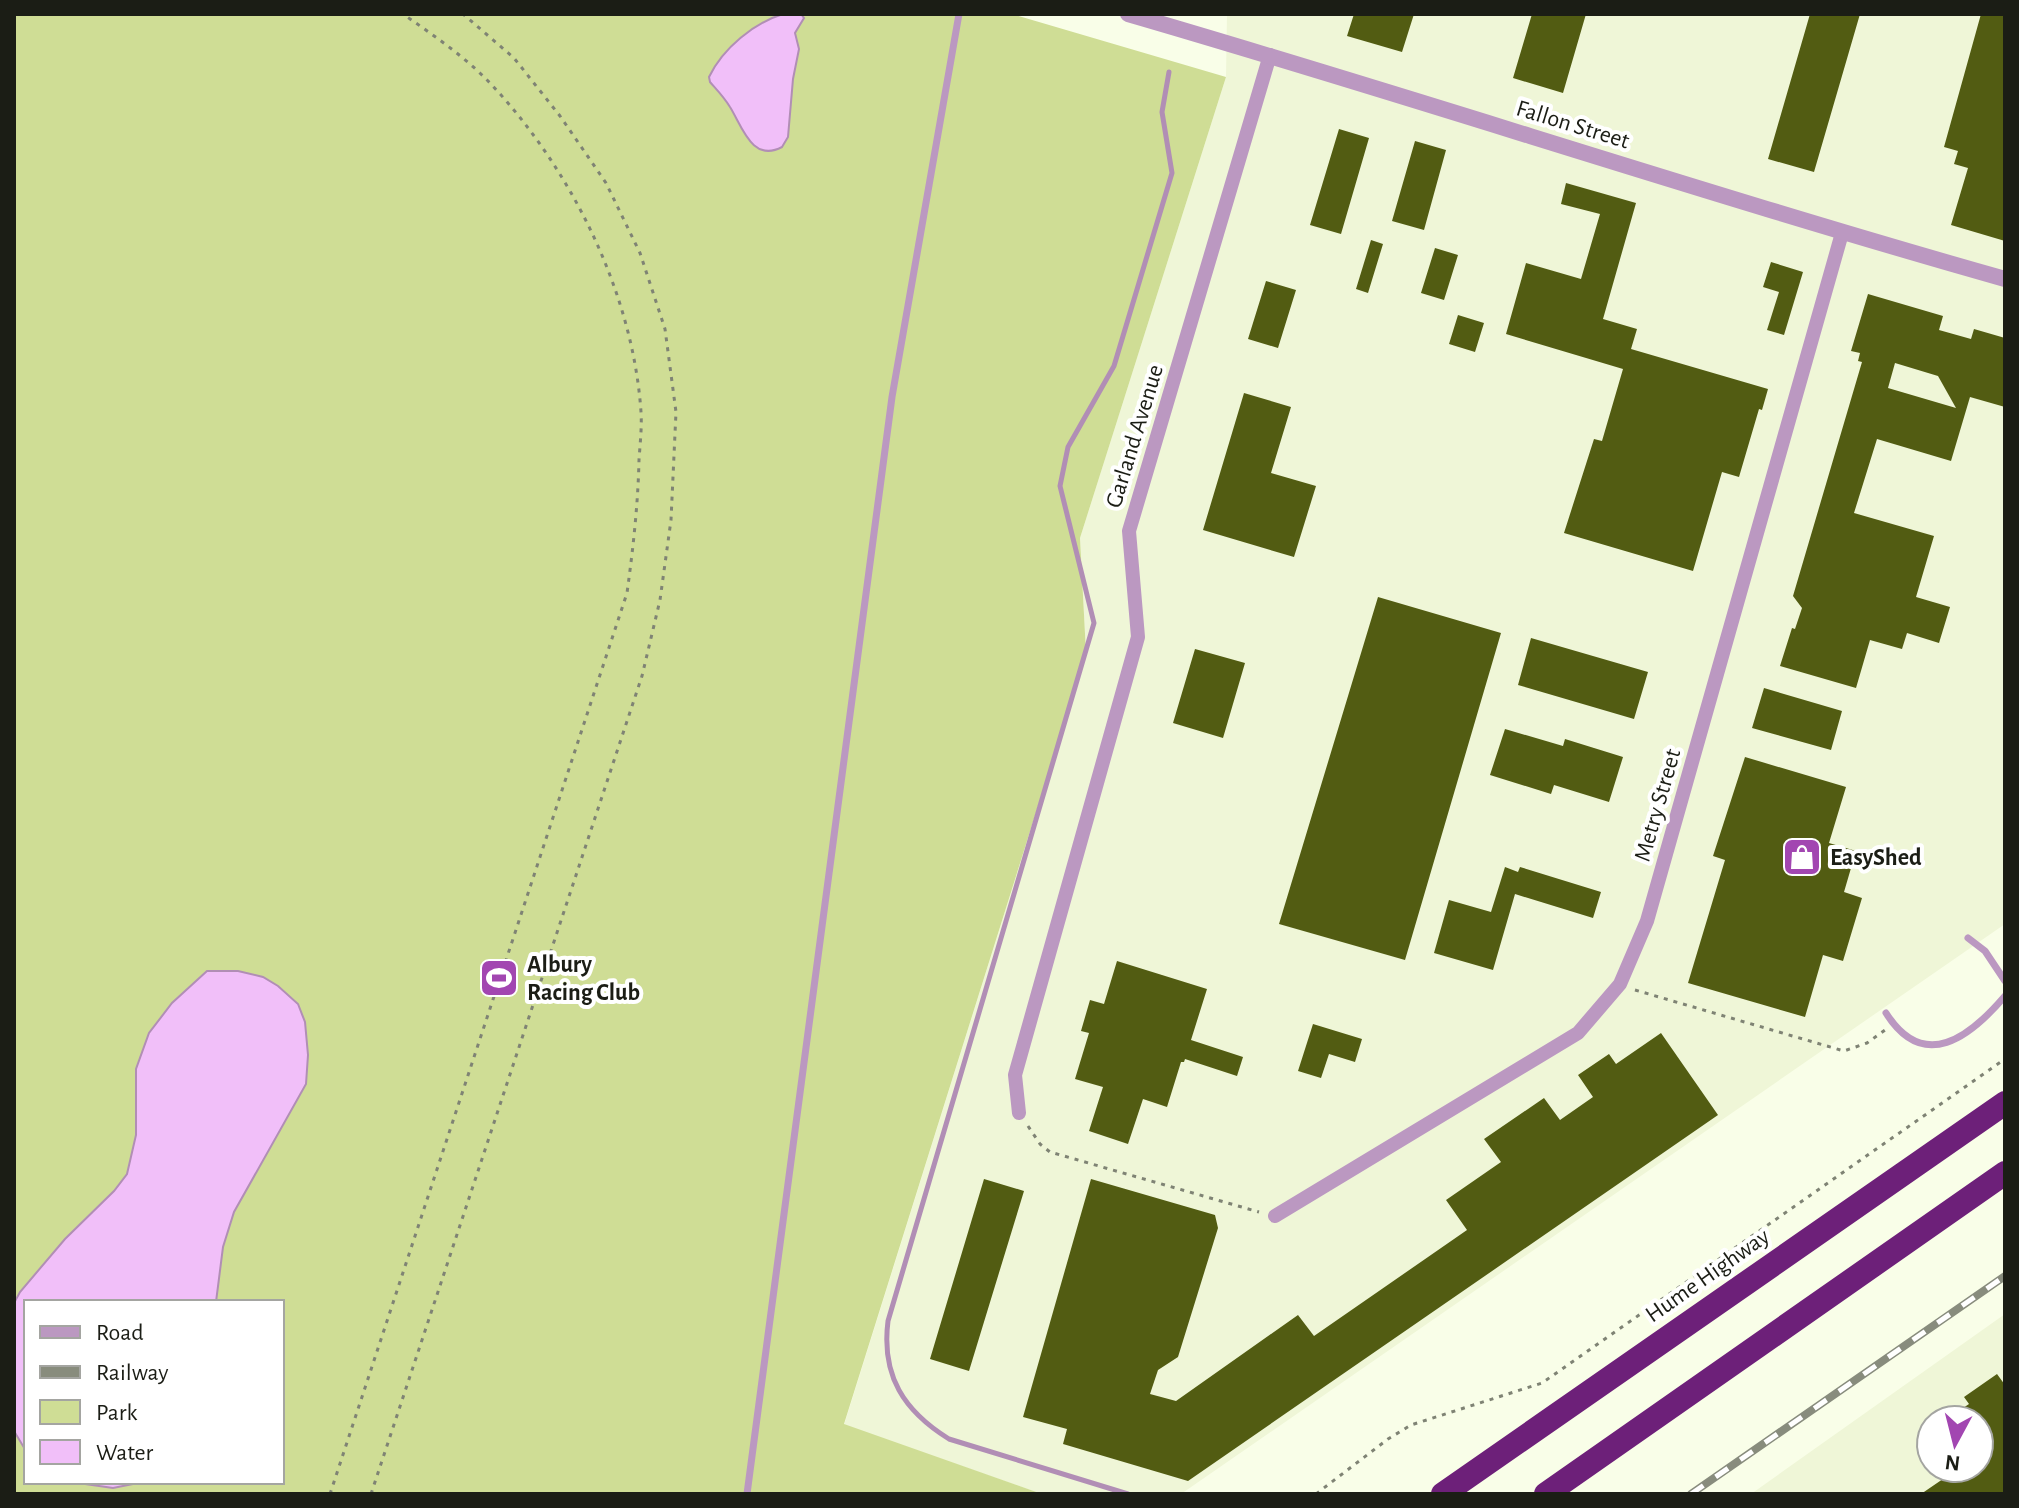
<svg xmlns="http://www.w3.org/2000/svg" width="2019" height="1508" viewBox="0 0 2019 1508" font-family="'Alegreya Sans',sans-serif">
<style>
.built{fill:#eff6d7;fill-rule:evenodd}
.green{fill:#cfdd95;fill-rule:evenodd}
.water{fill:#f1bff9;stroke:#b18eb5;stroke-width:2}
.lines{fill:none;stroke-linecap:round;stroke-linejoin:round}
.stream{stroke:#b18eb5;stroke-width:5}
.building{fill:#525c12;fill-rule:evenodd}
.path{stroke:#7f8374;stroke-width:3;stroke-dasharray:4 6;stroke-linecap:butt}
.service{stroke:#bb98c1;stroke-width:7}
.minor{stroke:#bb98c1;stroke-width:14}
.tertiary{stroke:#bb98c1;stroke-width:16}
.motorway{stroke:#6d2079;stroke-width:24}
.rail-casing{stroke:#888c7d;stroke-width:8}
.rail{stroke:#fff;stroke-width:5;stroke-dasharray:15;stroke-linecap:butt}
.labels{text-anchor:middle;stroke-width:8;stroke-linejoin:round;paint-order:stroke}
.street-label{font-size:24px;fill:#1b1d15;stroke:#fff}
.poi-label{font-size:24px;font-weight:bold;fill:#1b1d15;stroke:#fff;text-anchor:start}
</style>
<rect width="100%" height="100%" fill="#f9fee8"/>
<!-- built -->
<path class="built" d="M1227 14H2005V924L1181 1494H1042L844 1425 1086 653 1080 538 1226 77Z
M2005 1314V1494H1751ZM1931 1420H1979V1468H1931Z"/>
<!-- green -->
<path class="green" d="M14 14H1012L1226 77 1080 538 1086 653 844 1424 1042 1494H14ZM26 1302H282V1482H26Z"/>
<!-- water -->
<path class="water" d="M783 14H801L804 18 795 33 799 49 793 79 788 137 782 147C752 163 742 126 730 107 724 97 717 90 710 82L709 77C723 48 754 23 783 14Z
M207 971H238L263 977 278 986 298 1004 305 1022 308 1055 306 1084 234 1212 223 1247 216 1302H26V1451L14 1431V1303L20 1292 65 1239 114 1191 127 1174 136 1135V1069L149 1033 172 1003Z
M71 1482H143L113 1488Z"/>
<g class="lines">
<!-- stream -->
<path class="stream" d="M1128 1494 949 1439C904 1411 881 1376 888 1321L1094 623 1060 486 1068 447 1114 366 1172 173 1162 112 1169 72"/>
</g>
<!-- building -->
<path class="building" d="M1354 14H1414L1402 52 1347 36Z
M1532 14H1586L1563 93 1513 78Z
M1810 14H1860L1814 172 1768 159Z
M1981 14H2005V241L1951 225 1968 168 1954 164 1958 151 1944 147Z
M1339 129 1369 138 1341 234 1310 225Z
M1415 141 1446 150 1424 230 1392 221Z
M1566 183 1636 203 1603 319 1637 329 1631 349 1768 389 1762 410 1759 409 1739 477 1722 472 1693 571 1564 533 1594 439 1602 441 1623 369 1506 334 1526 263 1581 279 1600 214 1561 204Z
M1371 240 1383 244 1368 293 1356 289Z
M1435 248 1458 255 1444 300 1421 293Z
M1771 262 1803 272 1784 335 1767 330 1779 292 1763 287Z
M1266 281 1296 290 1278 348 1248 339Z
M1868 294 1943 316 1939 330 1971 339 1974 329 2005 338V407L1970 397 1951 461 1877 439 1854 513 1934 536 1916 597 1950 607 1939 643 1907 633 1902 649 1870 640 1856 688 1780 666 1792 628 1795 629 1802 608 1793 596 1862 362 1858 361 1860 353 1851 351ZM1895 363 1938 376 1956 408 1888 388Z
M1458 315 1484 323 1475 352 1449 344Z
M1244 393 1291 407 1271 473 1316 486 1294 557 1203 530Z
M1378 597 1501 633 1405 960 1279 924Z
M1531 638 1648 672 1634 719 1518 685Z
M1195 649 1245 663 1223 738 1173 723Z
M1764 688 1842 711 1831 750 1752 728Z
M1505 729 1563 746 1565 739 1623 757 1609 802 1554 785 1551 794 1490 775Z
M1745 757 1846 787 1829 843 1856 851 1844 892 1862 898 1843 961 1823 955 1805 1017 1688 983 1725 860 1713 856Z
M1505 867 1518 872 1520 867 1601 892 1593 918 1515 894 1493 970 1434 953 1449 900 1491 912Z
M1117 961 1207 989 1191 1040 1243 1057 1237 1076 1185 1059 1184 1062H1181L1167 1107 1143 1099 1128 1144 1089 1131 1103 1087 1075 1079 1089 1033 1081 1031 1090 1000 1104 1004Z
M1313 1024 1362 1039 1355 1062 1329 1054 1321 1078 1298 1071Z
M1661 1033 1718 1115 1188 1481 1063 1444 1067 1429 1023 1417 1091 1179 1215 1215 1218 1228 1178 1357 1158 1370 1150 1394 1176 1401 1298 1315 1314 1336 1467 1230 1446 1200 1501 1162 1484 1139 1544 1098 1560 1120 1593 1097 1578 1075 1609 1054 1616 1064Z
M984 1179 1024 1191 969 1371 930 1359Z
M1997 1374 2005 1385V1494H1921L1959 1468H1979V1420H1945L1969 1404 1964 1397Z"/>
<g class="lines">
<!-- path -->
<path class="path" d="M1635 990 1844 1051 1867 1043 1885 1030
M1028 1126 1040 1144 1050 1152 1259 1212
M330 1494 627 593C633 549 638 505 639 460 640 444 642 428 641 412 633 293 571 168 489 82 464 56 433 35 403 14
M371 1494 642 676 660 600 671 520 676 412 665 329 640 253 606 183 560 116 514 58 463 14
M1316 1494 1388 1439 1411 1425 1542 1383 2005 1059"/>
<!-- service -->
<path class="service" d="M1968 938 1985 951 2005 981
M1886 1013C1924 1073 1970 1037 2005 996
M747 1494 892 397 959 14"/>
<!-- minor -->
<path class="minor" d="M1019 1113 1015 1075 1138 637 1129 531 1270 55
M1275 1216 1578 1033 1620 984 1647 921 1842 233"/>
<!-- tertiary -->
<path class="tertiary" d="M1128 14C1421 99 1711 196 2005 279"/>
<!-- motorway -->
<path class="motorway" d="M1443 1494 2005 1103
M1546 1494 2005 1173"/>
<!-- rail casing -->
<g class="rail-casing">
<path id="rail" d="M1691 1494 2005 1276"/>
</g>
<!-- rail -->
<use href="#rail" class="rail"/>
</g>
<!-- icons -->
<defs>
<g id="shop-square" transform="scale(2)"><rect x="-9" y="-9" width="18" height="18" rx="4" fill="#a246b1" stroke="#fff"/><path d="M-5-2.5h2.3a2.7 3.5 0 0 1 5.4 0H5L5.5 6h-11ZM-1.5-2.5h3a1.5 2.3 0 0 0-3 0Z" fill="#fff"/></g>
<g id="stadium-square" transform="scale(2)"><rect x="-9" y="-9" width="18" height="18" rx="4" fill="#a246b1" stroke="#fff"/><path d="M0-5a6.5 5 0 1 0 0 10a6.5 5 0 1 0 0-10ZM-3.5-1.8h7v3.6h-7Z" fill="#fff"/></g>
</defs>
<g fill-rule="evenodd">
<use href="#shop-square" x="1802" y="857"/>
<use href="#stadium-square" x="499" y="978"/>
</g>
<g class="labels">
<!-- street labels -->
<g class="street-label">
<text transform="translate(1573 124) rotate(17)" y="8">Fallon Street</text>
<text transform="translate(1134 436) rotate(-73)" y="8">Garland Avenue</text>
<text transform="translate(1657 805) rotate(-74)" y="8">Metry Street</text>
<text transform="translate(1707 1275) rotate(-35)" y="8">Hume Highway</text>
</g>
<!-- poi labels -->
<g class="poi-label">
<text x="1830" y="865">EasyShed</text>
<text x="527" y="972">Albury<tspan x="527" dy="28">Racing Club</tspan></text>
</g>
</g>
<!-- border -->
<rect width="2019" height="1508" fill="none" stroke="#1b1d15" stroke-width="32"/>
<!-- legend -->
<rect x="24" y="1300" width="260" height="184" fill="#ffffff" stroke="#a4a5a1" stroke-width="2"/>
<rect x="40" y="1326" width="40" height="12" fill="#bb98c1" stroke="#a4a5a1" stroke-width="2"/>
<text x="96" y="1340" font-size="24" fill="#1b1d15">Road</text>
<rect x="40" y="1366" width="40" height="12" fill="#888c7d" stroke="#a4a5a1" stroke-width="2"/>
<text x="96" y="1380" font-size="24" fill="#1b1d15">Railway</text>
<rect x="40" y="1400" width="40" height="24" fill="#cfdd95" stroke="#a4a5a1" stroke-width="2"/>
<text x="96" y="1420" font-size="24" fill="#1b1d15">Park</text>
<rect x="40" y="1440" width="40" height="24" fill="#f1bff9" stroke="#a4a5a1" stroke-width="2"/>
<text x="96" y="1460" font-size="24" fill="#1b1d15">Water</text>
<!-- north arrow -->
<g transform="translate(1955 1444) rotate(187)"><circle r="38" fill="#ffffff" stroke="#a4a5a1" stroke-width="2"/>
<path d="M0-6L14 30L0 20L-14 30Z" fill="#a246b1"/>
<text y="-12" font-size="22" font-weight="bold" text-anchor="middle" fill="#1b1d15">N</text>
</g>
</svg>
